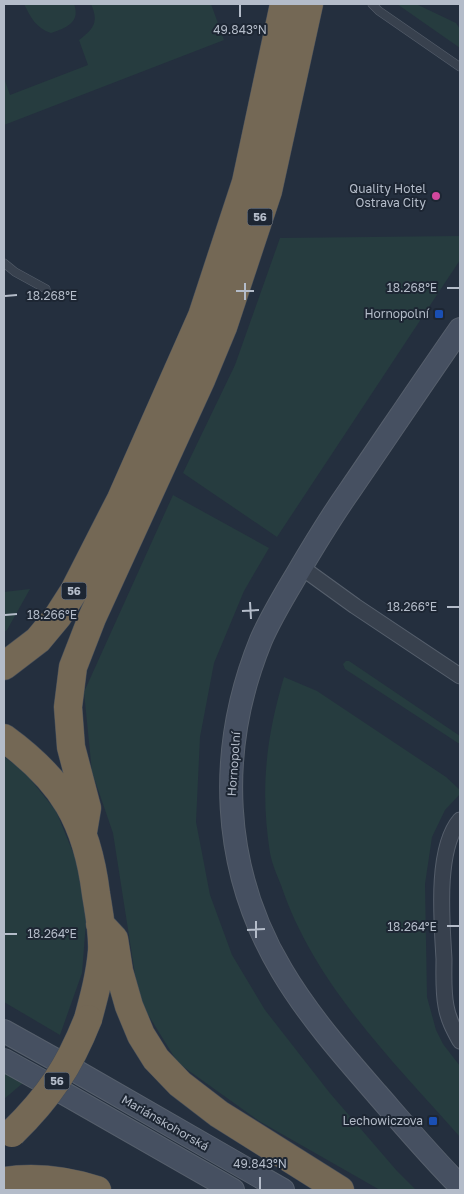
<svg xmlns="http://www.w3.org/2000/svg" width="464" height="1194" viewBox="0 0 464 1194" font-family="'Golos Text',sans-serif">
<style>
.green{fill:#263c3f}
.lines{fill:none;stroke-linecap:round;stroke-linejoin:round}
.lane-casing{stroke:#565f6c;stroke-width:9}
.street-casing{stroke:#565f6c;stroke-width:17}
.secondary-casing{stroke:#565f6c;stroke-width:24}
.highway-casing{stroke:#434c59;stroke-width:29}
.lane{stroke:#38414e;stroke-width:8}
.street{stroke:#38414e;stroke-width:15}
.secondary{stroke:#465061;stroke-width:22}
.highway{stroke:#746855;stroke-width:28}
.highway-bridge-casing{stroke:#434c59;stroke-width:29;stroke-linecap:butt}
.highway-bridge{stroke:#746855;stroke-width:28}
.ticks{fill:none;stroke:#b4bcc9;stroke-width:2}
.hotel-dot{fill:#d1479c;stroke:#1d2633;stroke-width:2}
.transit-dot{fill:#1a4fb4;stroke:#1d2633;stroke-width:2}
.labels{text-anchor:middle;stroke-width:4;stroke-linejoin:round;paint-order:stroke}
.shield{fill:#1d2633;stroke:#878f9c;stroke-width:1}
.shield-label{font-size:11px;font-weight:bold;fill:#b4bcc9}
.poi-label{font-size:12px;fill:#b4bcc9;stroke:#1d2633;text-anchor:end}
.street-label{font-size:12px;fill:#b4bcc9;stroke:#1d2633}
.ticks-label{font-size:12px;text-anchor:middle;fill:#b4bcc9;stroke:#1d2633;stroke-width:4;stroke-linejoin:round;paint-order:stroke}
</style>
<rect width="100%" height="100%" fill="#242f3e"/>
<!-- green -->
<path class="green" d="M24 4H74C81 23 65 28 51 33 36 28 31 18 24 4Z
M91 4H211L224 40 4 125V78L10 95 88 65 79 40C94 29 99 22 91 4Z
M397 4H416L456 23 460 29V48Z
M460 236V260L277 537 183 473 235 365 280 238Z
M173 495 269 548 244 591 214 663 200 737 196 822 210 895 232 955 265 1010 329 1092 397 1171 416 1190H380L259 1121 178 1063 139 1000 113 833 92 772 84 692Z
M30 589 7 630 4 632V592Z
M346 661H349L460 736V743H458L345 669 343 664Z
M284 677 317 691 446 777 460 790V794L445 810 432 837 425 884 427 997 436 1030 443 1044 460 1066V1137C393 1061 314 984 281 885 277 875 272 864 270 853 260 789 266 738 284 677Z
M4 757 23 770 56 811 77 862 86 922 82 973 60 1035 4 1002Z
M4 1073 23 1083 4 1099Z"/>
<g class="lines">
<!-- lane casing -->
<g class="lane-casing">
<path id="lane" d="M372 4 379 11 460 67
M4 263 15 272 46 289"/>
</g>
<!-- street casing -->
<g class="street-casing">
<path id="street" d="M301 567 355 606 460 676
M460 820C435 849 442 923 444 959 444 974 443 991 446 1006 448 1019 454 1030 460 1041"/>
</g>
<!-- secondary casing -->
<g class="secondary-casing">
<path id="secondary" d="M460 329C423 382 387 436 350 490 331 517 314 545 297 574 284 596 271 617 261 640 216 750 221 869 282 971 308 1015 343 1055 377 1094 404 1125 431 1157 460 1186
M4 1031 56 1060
M4 1060 42 1081
M74 1070 283 1190
M60 1091 233 1190"/>
</g>
<!-- highway casing -->
<g class="highway-casing">
<path id="highway" d="M4 666 38 640 58 616 74 591 121 499 202 316 246 182 284 4
M4 738C63 781 87 821 96 894 99 913 103 932 102 951 100 975 94 997 88 1019
M83 832 87 808 71 747 68 707 73 667 92 618 201 380 223 327 268 191 309 4
M100 924 114 939 119 971 129 1006 141 1035 156 1059 180 1084 219 1114 340 1190
M4 1181C36 1176 66 1180 97 1190"/>
</g>
<!-- lane -->
<use href="#lane" class="lane"/>
<!-- street -->
<use href="#street" class="street"/>
<!-- secondary -->
<use href="#secondary" class="secondary"/>
<!-- highway -->
<use href="#highway" class="highway"/>
<!-- highway-bridge casing -->
<g class="highway-bridge-casing">
<path id="highway-bridge" d="M12 1133C49 1097 69 1067 88 1019"/>
</g>
<!-- highway-bridge -->
<use href="#highway-bridge" class="highway-bridge"/>
</g>
<!-- ticks -->
<path class="ticks" d="M240 5V17M245 283V300M447 288H459M236 291H254M5 296 17 295M250 602 251 619M447 607H459M242 611 259 610M5 615 17 614M256 921V938M447 926H459M247 930 265 929M5 934H17M260 1177V1189"/>
<!-- markers -->
<circle class="hotel-dot" cx="436" cy="196" r="5"/>
<g class="transit-dot">
<rect x="434" y="309" width="10" height="10" rx="2.5"/>
<rect x="428" y="1116" width="10" height="10" rx="2.5"/>
</g>
<g class="labels">
<!-- shield labels -->
<g class="shield">
<rect x="247.5" y="208.5" width="25" height="17" rx="4"/>
<rect x="61.5" y="582.5" width="25" height="17" rx="4"/>
<rect x="44.5" y="1072.5" width="25" height="17" rx="4"/>
</g>
<g class="shield-label">
<text x="260" y="221">56</text>
<text x="74" y="595">56</text>
<text x="57" y="1085">56</text>
</g>
<!-- poi labels -->
<g class="poi-label">
<text x="426" y="193">Quality Hotel<tspan x="426" dy="14">Ostrava City</tspan></text>
<text x="429" y="318">Hornopolní</text>
<text x="423" y="1125">Lechowiczova</text>
</g>
<!-- street labels -->
<g class="street-label">
<text transform="translate(234 764) rotate(-86)" y="4">Hornopolní</text>
<text transform="translate(165 1123) rotate(30)" y="4">Mariánskohorská</text>
</g>
</g>
<g class="ticks-label">
<text x="240" y="34">49.843°N</text>
<text x="412" y="292">18.268°E</text>
<text x="52" y="300">18.268°E</text>
<text x="412" y="611">18.266°E</text>
<text x="52" y="619">18.266°E</text>
<text x="412" y="931">18.264°E</text>
<text x="52" y="938">18.264°E</text>
<text x="260" y="1168">49.843°N</text>
</g>
<!-- border -->
<rect width="464" height="1194" fill="none" stroke="#b4bcc9" stroke-width="10"/>
</svg>
